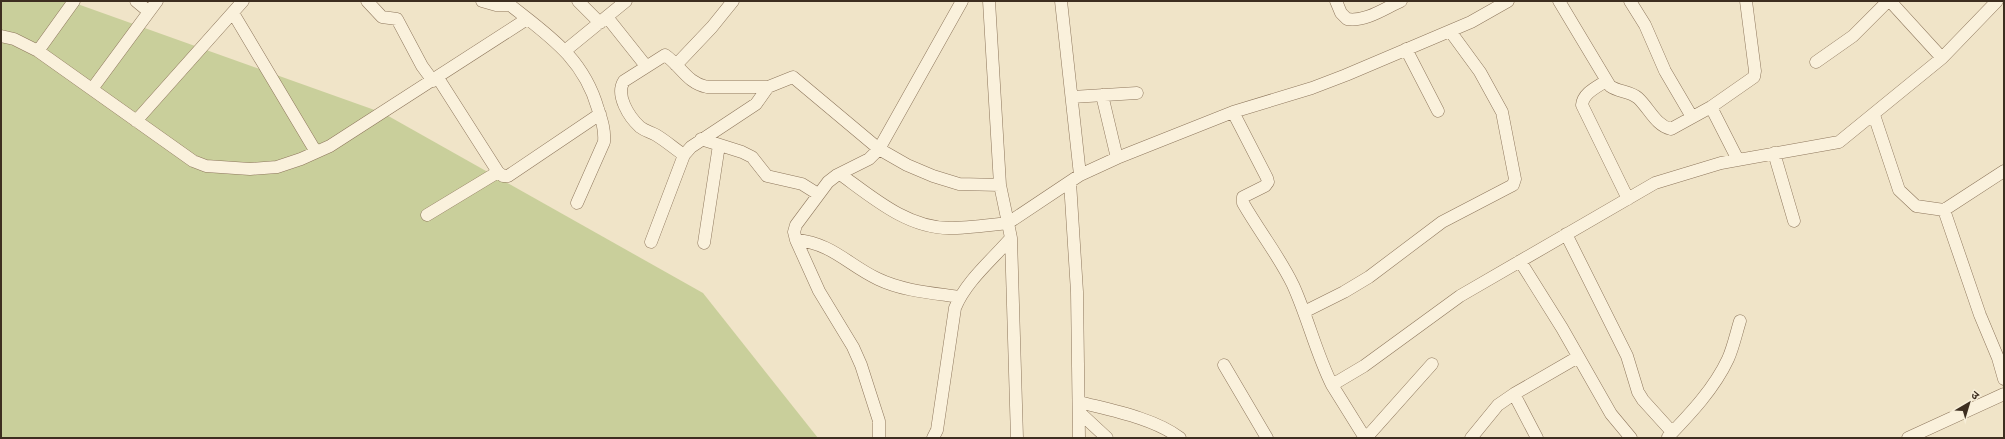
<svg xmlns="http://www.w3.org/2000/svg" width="2005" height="439" viewBox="0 0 2005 439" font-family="'IBM Plex Serif','Noto Sans Devanagari',serif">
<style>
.green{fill:#c9cf9b}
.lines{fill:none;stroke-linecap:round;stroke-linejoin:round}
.street-casing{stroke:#8d765c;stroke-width:13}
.street{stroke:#faf1dc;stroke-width:12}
</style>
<rect width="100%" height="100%" fill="#f0e4c8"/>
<!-- green -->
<path class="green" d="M1 1H69L383 113 703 293 818 438H1Z"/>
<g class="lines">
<!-- street casing -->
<g class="street-casing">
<path id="street" d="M136 1 148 11
M367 1 382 17 397 19 422 66 433 81
M482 1 496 5H510
M505 1C546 34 583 56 598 109 602 121 605 130 604 142L577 203
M578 1 600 23
M1061 1 1080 175
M1336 1 1341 13 1347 19C1366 22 1385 8 1401 1
M1559 1 1610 86C1618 92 1630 91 1638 98 1649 108 1656 126 1671 129L1711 107 1754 77 1755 71 1746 1
M1630 1 1645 25 1665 71 1692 117
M1890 1 1942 58
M233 13 316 152
M607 17 646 66
M1 36 14 39 38 51 193 161 206 166 250 169 277 167 301 159 330 146 527 19
M1406 49 1438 111
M566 50 626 1
M38 51 74 1
M1816 62 1853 36 1888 1
M676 65 712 27 733 1
M438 78 498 172 503 176H508L600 114
M1606 81C1597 87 1583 93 1582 105L1628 199
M92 89 157 1
M1102 95 1117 158
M1072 97 1137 93
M1711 107 1738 160
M1233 112 1267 178 1268 182 1265 186 1243 197V203C1259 231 1279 256 1293 285 1308 318 1316 353 1332 385
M1874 115 1899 190 1916 206 1944 210 1980 315 1998 358 2004 379
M136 121 243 1
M701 139 742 152 752 157 767 176 802 184 818 194
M1774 153 1794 221
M684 155C675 149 666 141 656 135 651 132 645 131 640 127 629 117 615 95 624 81L665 55C681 66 687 83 707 87H768L793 77 879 149 907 165 933 176 959 184 1000 185
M840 174C872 197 907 228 949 228 968 228 988 225 1008 223L1000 185 989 1
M1070 182 1077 292 1079 438
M1944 210 2004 171
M427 215 498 172
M1566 234 1627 356 1638 392 1643 400 1672 432
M1011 238 1017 438
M796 240C832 243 848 265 878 279 903 291 933 293 960 297
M651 242 684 155 691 147 756 104 768 87
M704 243 719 145
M1520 261 1562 328 1611 414 1631 438
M1304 312 1344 292 1369 277 1442 222 1513 185 1515 179 1502 112 1480 72 1450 31
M1224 365 1267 438
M1514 394 1537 438
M1079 402C1110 410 1154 418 1180 438
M1079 412 1107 438
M1668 437C1690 414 1714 389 1728 359 1733 348 1736 334 1740 321
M879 438V421L861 365 853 347 819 291 796 240 794 232 796 225 828 182 837 175 869 159 879 149 962 1
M933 438 937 430 955 308C966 281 992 260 1011 238L1008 223 1080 175 1117 158 1233 112 1312 88 1346 75 1471 22 1508 1
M1365 438 1332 385 1364 366 1460 296 1655 183 1721 163 1839 142 1942 58 1997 1
M1366 438 1432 364
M1471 438 1498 405 1514 394 1578 357
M1908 438 2004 394"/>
</g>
<!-- street -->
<use href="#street" class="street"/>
</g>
<!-- border -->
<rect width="2005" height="439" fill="none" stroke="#3d2e20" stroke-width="4"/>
<!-- north arrow -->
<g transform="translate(1969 403) rotate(38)" stroke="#f7eed8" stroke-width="3" paint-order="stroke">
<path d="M0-3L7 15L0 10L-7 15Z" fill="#3d2e20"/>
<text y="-6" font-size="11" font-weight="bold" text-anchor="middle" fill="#3d2e20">उ</text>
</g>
</svg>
